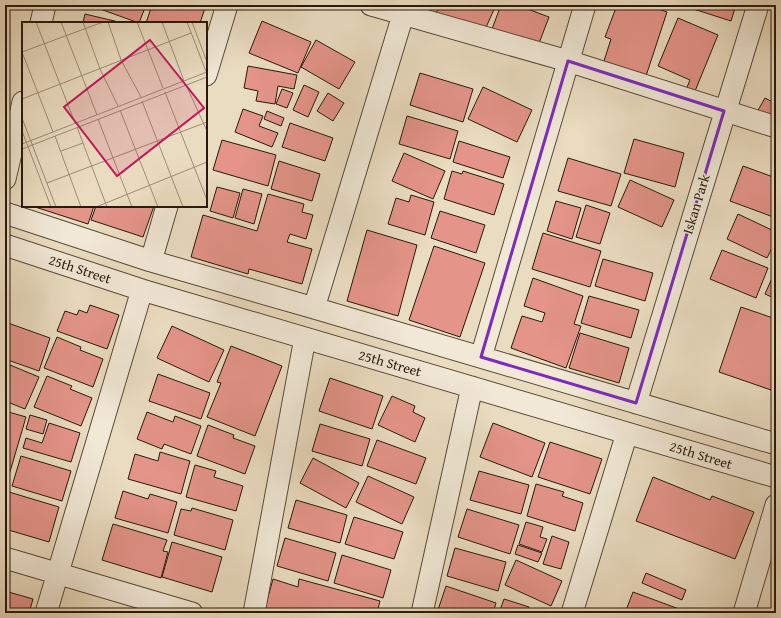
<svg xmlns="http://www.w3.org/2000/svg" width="781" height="618" viewBox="0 0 781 618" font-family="'Gentium Book Plus',serif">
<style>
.building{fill:#e49489;stroke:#281909}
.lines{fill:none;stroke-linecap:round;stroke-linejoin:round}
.minor-casing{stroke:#584a37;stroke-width:23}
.minor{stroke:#f1e8d6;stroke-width:21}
.marked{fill:none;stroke:#7b2cbf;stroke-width:3;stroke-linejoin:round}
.labels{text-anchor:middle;stroke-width:3;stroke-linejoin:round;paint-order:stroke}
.street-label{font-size:14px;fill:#281909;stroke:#f1e8d6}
.inset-road{fill:none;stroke:#9c8e77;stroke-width:1}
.view{fill:#c2185b;fill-opacity:0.15;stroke:#c2185b;stroke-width:2}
.inset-edge{fill:none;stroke:#281909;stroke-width:2}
</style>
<rect width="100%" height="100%" fill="#eadcc0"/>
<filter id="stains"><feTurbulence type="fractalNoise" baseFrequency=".005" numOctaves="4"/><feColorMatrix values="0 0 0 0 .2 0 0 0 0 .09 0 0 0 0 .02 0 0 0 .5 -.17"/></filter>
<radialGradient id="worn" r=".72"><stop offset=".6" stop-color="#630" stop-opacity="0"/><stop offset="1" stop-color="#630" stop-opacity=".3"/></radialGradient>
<!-- building -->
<path class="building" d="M89 5H146L139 23Z
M152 5H196L205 8 200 23H146Z
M440 5H496L483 34 436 13Z
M501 5H517L549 17 538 46 492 29Z
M617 5H648L667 12 645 79 603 64 611 39 605 37Z
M681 5H736L731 21Z
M85 14 123 23H83Z
M678 18 718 35 693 96 685 92 690 80 658 66Z
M262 21 311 42 298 73 249 53Z
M316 40 355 62 339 89 301 67Z
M248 66 297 75 294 89 278 86 275 104 256 101 258 91 244 88Z
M420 73 473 89 463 122 410 105Z
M304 85 319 92 308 117 293 110Z
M483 87 532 110 517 142 468 119Z
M282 89 293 93 287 108 276 104Z
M328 93 344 103 333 121 317 111Z
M765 98 776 104 774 111 776 112V123L757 112Z
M243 109 263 116 259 126 278 133 272 147 235 132Z
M267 111 284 118 281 126 264 119Z
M407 116 458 131 450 159 399 144Z
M290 123 333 138 325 161 282 147Z
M634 139 684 153 675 187 624 173Z
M222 140 276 155 268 186 213 170Z
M459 141 510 157 503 178 453 162Z
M404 153 445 171 433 199 392 181Z
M568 158 621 174 611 206 558 191Z
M279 161 320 174 312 201 271 189Z
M743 166 776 178V218L730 201Z
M452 171 462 174 463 171 504 184 494 215 444 199Z
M630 180 674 200 662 227 618 207Z
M217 187 240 193 233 218 210 211Z
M243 189 262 194 254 224 235 218Z
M268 194 304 204 302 212 313 215 306 239 290 234 287 242 312 249 302 284 249 269 248 274 191 257 203 215 257 231Z
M411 195 434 202 425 235 388 224 396 198 409 202Z
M556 201 581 208 572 239 547 231Z
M586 205 610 213 600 244 576 237Z
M32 206H94L88 224Z
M96 206H154L143 237 91 220Z
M440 211 485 225 476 253 431 238Z
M738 214 776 232V240L767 258 727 239Z
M367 230 417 245 398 316 347 301Z
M543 233 601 251 590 287 532 269Z
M434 246 485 263 460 337 409 320Z
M722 250 768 268 756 298 710 279Z
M603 259 653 273 645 301 595 286Z
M776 269V299L765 294Z
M533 278 583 296 574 324 581 326 566 368 511 348 522 316 542 322 545 313 524 306Z
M589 296 639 310 631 338 581 323Z
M90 305 119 315 107 349 57 331 65 311 77 315 79 310 87 313Z
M741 307 776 319V375L771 390 719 372Z
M8 323 50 338 39 371 5 359V330Z
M172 326 224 350 209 382 157 358Z
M580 333 629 348 619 383 569 368Z
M57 337 81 347 80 350 103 359 93 387 44 368Z
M231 346 282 366 255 436 207 417 221 383 217 382Z
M10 365 39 377 25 409 5 401V372H7Z
M158 374 210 393 201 419 149 401Z
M47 376 72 386 70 389 92 398 81 426 34 407Z
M330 378 383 396 372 429 319 411Z
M392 396 415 406 413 412 425 418 415 442 378 425Z
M5 411 26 417 7 482H5Z
M147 412 173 422 175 416 201 426 191 454 164 444 162 449 137 439Z
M30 415 47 420 43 434 26 429Z
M49 423 80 433 71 462 23 448 26 438 42 443Z
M493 423 545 443 532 477 480 457Z
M320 424 370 439 362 466 312 451Z
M208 425 234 435 233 438 255 446 245 474 197 456Z
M377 440 426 458 416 484 367 466Z
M550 442 602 459 590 494 538 477Z
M160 452 190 461 181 494 128 479 135 454 158 461Z
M21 456 71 471 62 501 12 486Z
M313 458 359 483 346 508 300 483Z
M195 465 216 471 214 477 243 486 236 511 186 497Z
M479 471 529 485 521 514 470 500Z
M368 476 414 497 402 524 356 502Z
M653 477 710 500 712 496 754 512 735 559 636 521Z
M536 484 564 492 562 496 583 503 575 531 527 516Z
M123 491 148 499 150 494 177 502 168 533 115 518Z
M9 492 59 507 49 542 5 529V504Z
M296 500 347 515 340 543 288 528Z
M192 508 233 520 225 550 174 535 181 509 191 511Z
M467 509 519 525 510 554 458 537Z
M354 517 403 532 394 559 345 544Z
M526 522 543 527 540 537 547 539 542 552 519 544Z
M113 524 167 540 163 551 168 552 161 578 102 560Z
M552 536 569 542 561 569 543 564Z
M285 538 336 553 328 581 277 566Z
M172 542 222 557 212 592 162 577Z
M518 545 542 553 538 562 515 554Z
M455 548 506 562 498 591 447 576Z
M342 555 391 570 383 598 334 583Z
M516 560 562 581 551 606 505 585Z
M646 573 686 590 682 600 642 583Z
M273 579 298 587 299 579 380 601 377 613H283L265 608Z
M446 586 496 603 493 613H437Z
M5 591 33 599 29 613H5Z
M633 592 690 613H625Z
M504 599 529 607 528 611 535 613H499Z"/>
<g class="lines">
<!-- minor casing -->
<g class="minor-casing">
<path id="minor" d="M371 5 568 61 776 127
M41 23 45 5
M206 75 227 5
M5 179 23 102
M5 213 151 261 314 308 776 444
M5 245 142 290 776 477
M151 261 167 206
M314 308 406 5
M481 357 585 5
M636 403 758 5
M5 558 192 613
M46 613 142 290
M254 613 305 338
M422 613 472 387
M572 613 627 433
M744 613 776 505"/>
</g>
<!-- minor -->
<use href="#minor" class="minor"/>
</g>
<!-- marked area -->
<path class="marked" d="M568 61 724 111 636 403 481 357Z"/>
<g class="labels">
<!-- street labels -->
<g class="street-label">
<text transform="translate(696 204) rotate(-73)" y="5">Iskan Park</text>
<text transform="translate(80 269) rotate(18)" y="5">25th Street</text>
<text transform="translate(390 363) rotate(16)" y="5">25th Street</text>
<text transform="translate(701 455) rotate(17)" y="5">25th Street</text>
</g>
</g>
<!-- overview -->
<g transform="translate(22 22)">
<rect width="185" height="185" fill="#eadcc0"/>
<path class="inset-road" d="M14 0 53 101M39 0 75 93M61 0 78 47 96 84M86 0 99 38 119 75M115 0 141 66M140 0 162 59M165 0 185 52M170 0 185 40M0 30 81 0M0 30 31 110M164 63 185 109M143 70 185 178M0 77 169 11M120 79 161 185M98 88 136 185M0 96 34 185M76 97 110 185M55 105 85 185M0 109 29 185M33 114 59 185M0 122 185 50M0 127 185 55M39 129 61 121M25 161 185 100M74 185 185 140"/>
<path class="view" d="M128 18 182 86 95 154 42 85Z"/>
<rect width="185" height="185" class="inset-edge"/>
</g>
<!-- margin -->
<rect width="781" height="618" fill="none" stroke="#eadcc0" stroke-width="20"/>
<rect x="6" y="6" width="769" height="606" fill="none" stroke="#281909" stroke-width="2"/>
<rect x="10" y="10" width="761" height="598" fill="none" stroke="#281909"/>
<rect width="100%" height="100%" filter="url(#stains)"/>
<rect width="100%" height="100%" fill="url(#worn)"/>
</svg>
